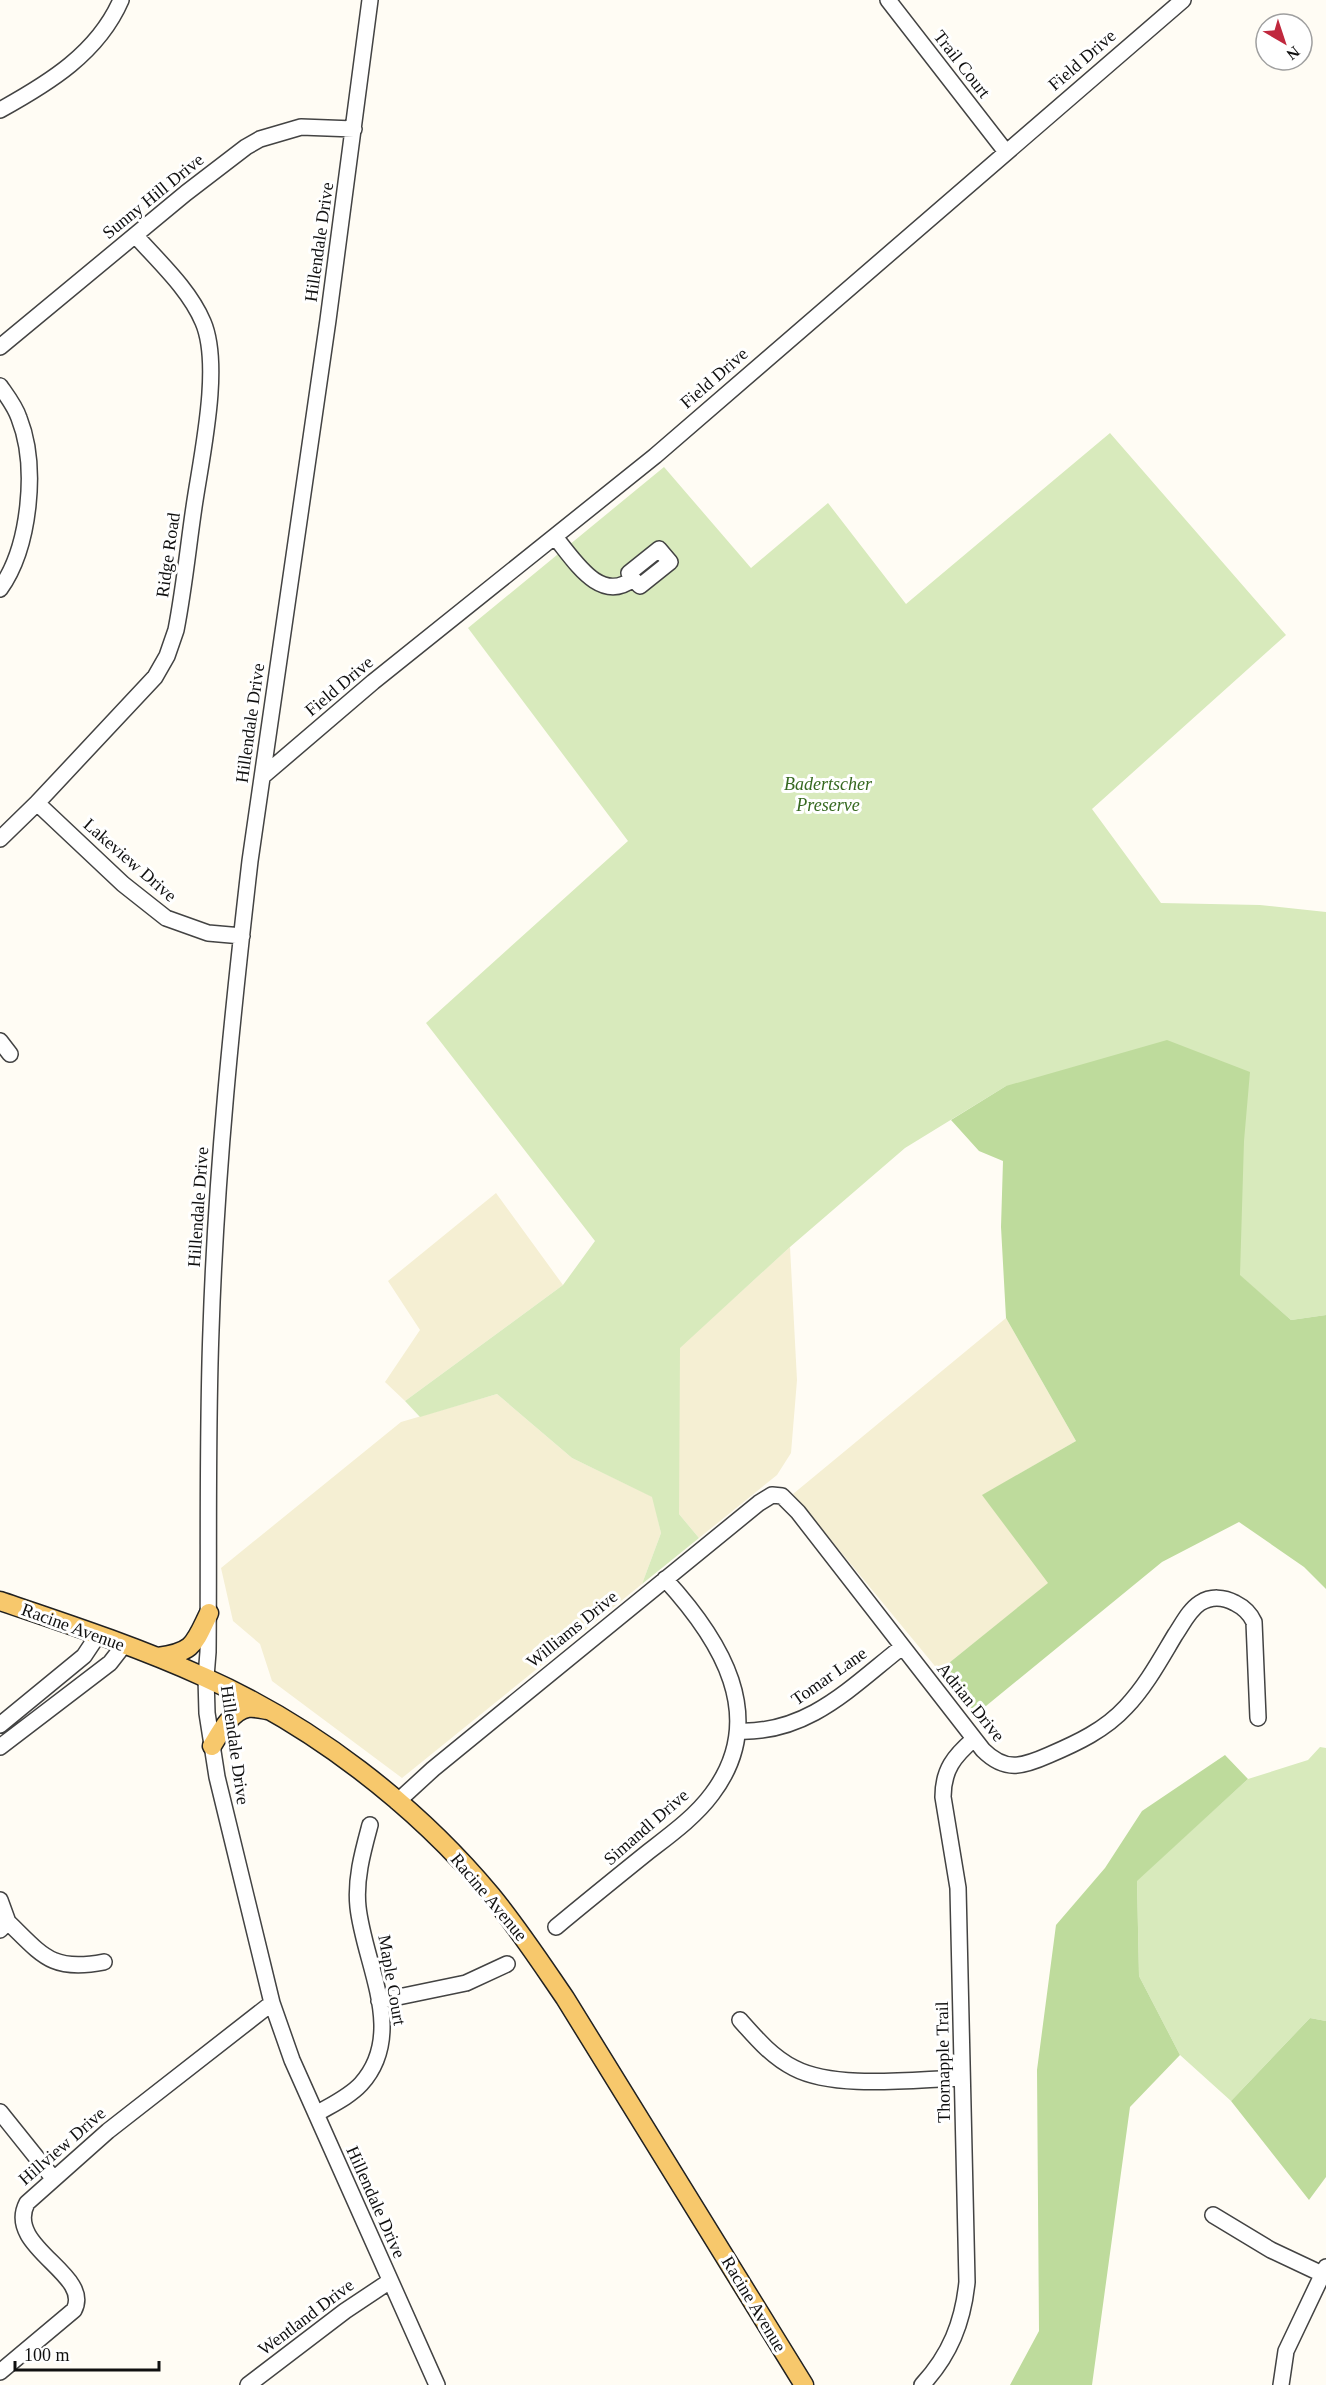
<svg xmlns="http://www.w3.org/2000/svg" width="1326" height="2385" viewBox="0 0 1326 2385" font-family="Georgia,serif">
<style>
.farmland{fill:#f5efd3}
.green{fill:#d8eabc}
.forest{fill:#bedb9c}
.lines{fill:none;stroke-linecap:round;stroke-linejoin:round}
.minor-casing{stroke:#434343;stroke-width:18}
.major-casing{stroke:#212121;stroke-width:21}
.minor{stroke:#fff;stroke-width:15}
.major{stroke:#f7c86c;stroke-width:18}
.labels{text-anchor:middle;stroke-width:6;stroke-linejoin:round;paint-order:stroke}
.street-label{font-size:18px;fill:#101010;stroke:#fff}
.park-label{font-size:18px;font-style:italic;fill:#366920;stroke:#fff}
</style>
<rect width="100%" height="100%" fill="#fffcf4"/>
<!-- farmland -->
<path class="farmland" d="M496 1193 563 1285 405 1401 385 1382 420 1330 388 1281Z
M790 1247 797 1380 791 1453 777 1475 699 1538 679 1514V1348Z
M1006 1318 1076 1441 983 1495 1049 1583 939 1671 793 1494Z
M497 1394 572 1458 653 1497 661 1533 642 1584 402 1778 272 1681 260 1644 233 1621 221 1568 401 1422Z"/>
<!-- green -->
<path class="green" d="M1110 433 1286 635 1092 809 1161 903 1260 905 1326 912V1315L1291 1320 1239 1275 1243 1149 1006 1086 905 1148 790 1247 680 1348 679 1514 699 1538 642 1584 661 1533 652 1497 572 1458 497 1394 420 1417 405 1401 563 1285 595 1241 426 1023 628 841 468 628 664 467 751 568 828 503 906 604Z
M1320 1747 1326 1748V2021L1310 2018 1231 2101 1180 2055 1139 1976 1137 1880 1248 1779 1308 1760Z"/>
<!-- forest -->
<path class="forest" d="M1167 1040 1250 1072 1244 1141 1240 1275 1291 1320 1326 1315V1589L1304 1567 1239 1522 1162 1562 975 1715 939 1671 1048 1583 982 1495 1076 1441 1006 1318 1001 1227 1003 1161 979 1151 951 1120 1006 1086Z
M1225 1755 1248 1779 1137 1881 1139 1976 1180 2055 1130 2107 1092 2385H1010L1039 2331 1037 2070 1056 1925 1105 1868 1142 1811Z
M1310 2018 1326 2021V2177L1309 2200 1231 2101Z"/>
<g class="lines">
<!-- minor casing -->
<g class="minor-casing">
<path id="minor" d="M370 0 328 320 250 861C232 1017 216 1173 211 1330 207 1437 209 1545 208 1652L206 1677 207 1713 217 1777 272 2003 292 2060 437 2385
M888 0 1006 152
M0 110C49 83 98 53 121 0
M0 347 186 193 246 147 260 139 301 127 354 129
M0 386C7 396 15 406 19 418 38 466 30 547 0 589
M555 537C575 561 600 604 633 579L629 573 659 549 670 562 640 586 633 579
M263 776 373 682 655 456 1183 0
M37 803 123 884 166 918 208 933 242 936
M0 839 37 803 155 677 167 656 176 630C184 589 188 548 194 507 201 458 222 366 203 322 189 289 159 262 135 235
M0 1041 10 1054
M0 1725 84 1656 98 1635
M738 1731C808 1734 851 1687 902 1647
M0 1747 110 1663 124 1645
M397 1802 433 1769 759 1503 772 1495 782 1496 798 1512 983 1750C1005 1772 1022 1767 1049 1755 1077 1743 1105 1730 1126 1707 1146 1686 1160 1660 1175 1635 1182 1625 1189 1610 1200 1603 1211 1596 1224 1597 1235 1603 1243 1607 1250 1613 1254 1622L1258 1718
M0 1900 8 1922 0 1930
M8 1922C43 1956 52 1972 104 1962
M556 1927C586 1902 617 1877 648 1852 670 1835 695 1817 712 1794 770 1717 720 1639 665 1579
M379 2001 466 1983 507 1964
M740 2020C756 2038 772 2057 794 2068 836 2090 916 2079 962 2078
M0 2112 53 2178
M316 2114C331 2105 349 2097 361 2084 407 2033 364 1964 358 1907 355 1879 363 1851 370 1825
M1213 2215 1271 2250 1322 2274
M0 2372 74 2310C93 2274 4 2247 27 2203L108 2131 272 2003
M248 2385 345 2311 390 2281
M922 2385C950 2355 963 2322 967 2282L958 1888 943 1797C943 1770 954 1756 974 1739
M1281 2385 1286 2351 1326 2267"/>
</g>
<!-- major casing -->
<g class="major-casing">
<path id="major" d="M0 1601C68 1624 138 1647 204 1677 312 1725 415 1804 491 1895 518 1928 541 1963 565 1998L804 2385
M158 1657C194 1652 194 1644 209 1613
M212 1746C220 1733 231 1711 248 1708 254 1707 262 1709 267 1710"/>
</g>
<!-- minor -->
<use href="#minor" class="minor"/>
<!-- major -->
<use href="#major" class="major"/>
</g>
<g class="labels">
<!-- street labels -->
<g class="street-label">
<text transform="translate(1082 60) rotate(-41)" y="6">Field Drive</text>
<text transform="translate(962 64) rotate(52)" y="6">Trail Court</text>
<text transform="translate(153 196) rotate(-39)" y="6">Sunny Hill Drive</text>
<text transform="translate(319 242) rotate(-82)" y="6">Hillendale Drive</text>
<text transform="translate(714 378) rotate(-41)" y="6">Field Drive</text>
<text transform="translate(168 555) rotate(-82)" y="6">Ridge Road</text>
<text transform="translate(339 686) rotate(-40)" y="6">Field Drive</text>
<text transform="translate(250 723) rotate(-82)" y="6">Hillendale Drive</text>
<text transform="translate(130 860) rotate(41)" y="6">Lakeview Drive</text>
<text transform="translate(198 1207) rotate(-86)" y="6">Hillendale Drive</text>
<text transform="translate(73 1627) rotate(20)" y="6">Racine Avenue</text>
<text transform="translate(572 1629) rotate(-39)" y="6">Williams Drive</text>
<text transform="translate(829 1676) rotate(-35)" y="6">Tomar Lane</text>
<text transform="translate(971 1702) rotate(51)" y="6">Adrian Drive</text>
<text transform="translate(235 1745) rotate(82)" y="6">Hillendale Drive</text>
<text transform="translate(646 1827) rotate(-41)" y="6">Simandl Drive</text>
<text transform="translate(489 1897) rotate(50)" y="6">Racine Avenue</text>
<text transform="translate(392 1980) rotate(80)" y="6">Maple Court</text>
<text transform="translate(943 2062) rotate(-91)" y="6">Thornapple Trail</text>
<text transform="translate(62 2146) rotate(-41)" y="6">Hillview Drive</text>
<text transform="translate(376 2202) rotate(66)" y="6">Hillendale Drive</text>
<text transform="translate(754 2304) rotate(59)" y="6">Racine Avenue</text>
<text transform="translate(306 2317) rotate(-37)" y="6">Wentland Drive</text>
</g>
<!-- park labels -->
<g class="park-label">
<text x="828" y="790">Badertscher<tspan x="828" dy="21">Preserve</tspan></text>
</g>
</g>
<!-- north arrow -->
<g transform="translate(1284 42) rotate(141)"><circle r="28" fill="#ffffff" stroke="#9f9f9f" stroke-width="1.5"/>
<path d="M0-4.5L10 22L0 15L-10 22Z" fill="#c0283d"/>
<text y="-9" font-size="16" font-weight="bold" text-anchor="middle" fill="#101010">N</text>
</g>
<!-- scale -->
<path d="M15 2361v9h144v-9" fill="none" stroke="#101010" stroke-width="3"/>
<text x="24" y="2361" font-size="18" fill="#101010" stroke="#ffffff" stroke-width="4.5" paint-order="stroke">100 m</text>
</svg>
